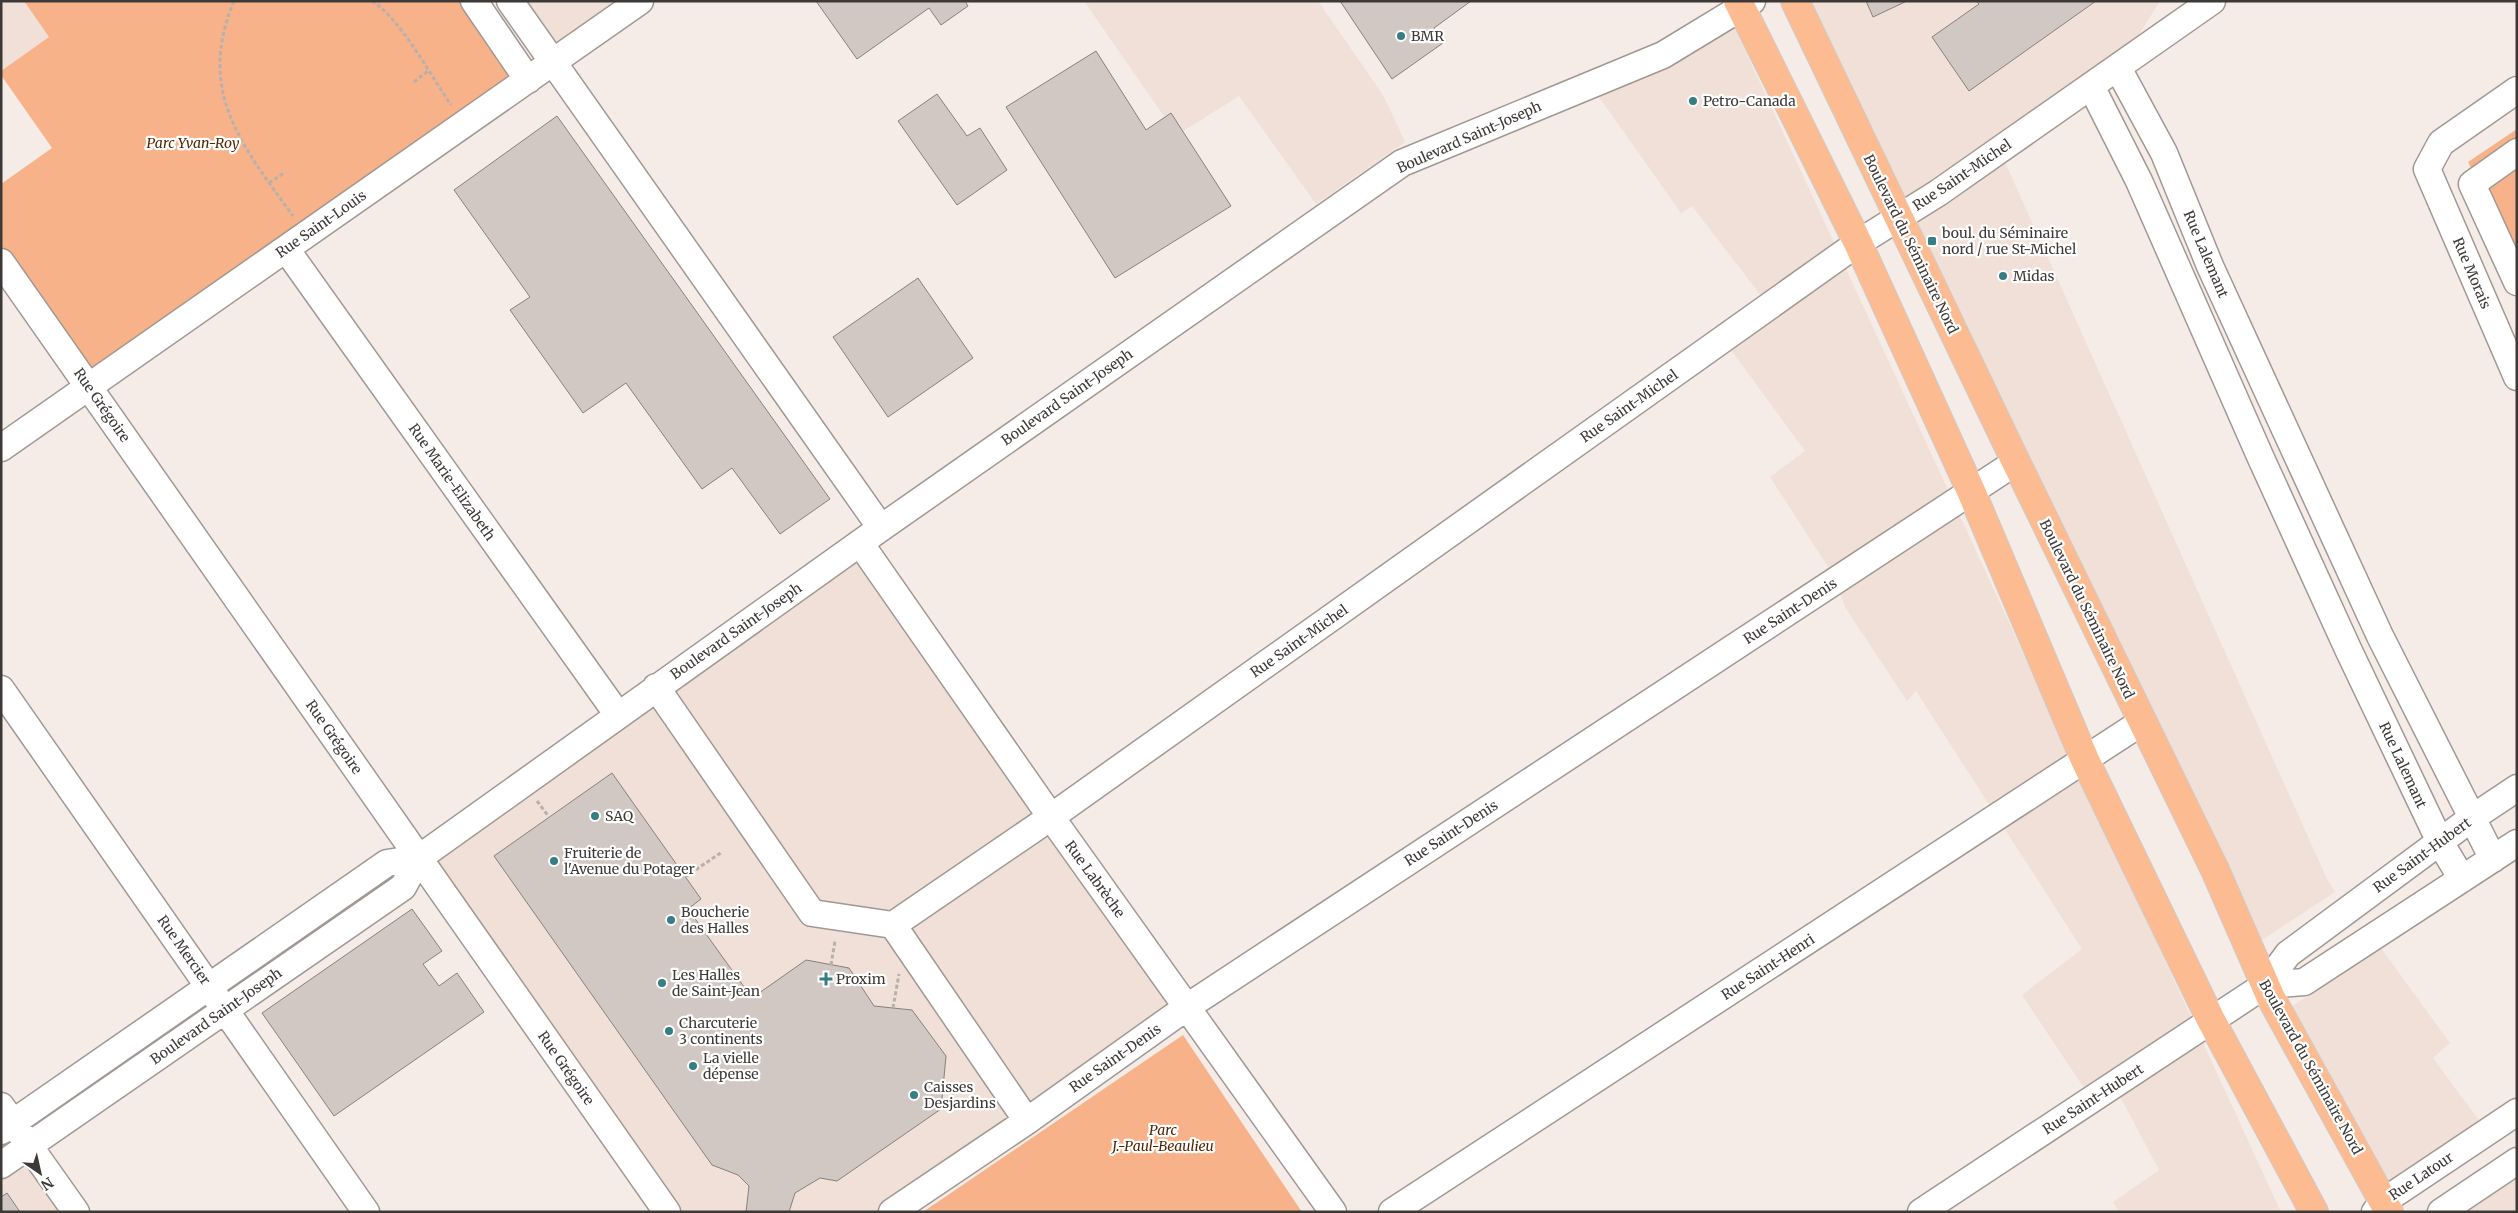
<svg xmlns="http://www.w3.org/2000/svg" width="2518" height="1213" viewBox="0 0 2518 1213" font-family="Merriweather,serif">
<style>
.built{fill:#f0e0d7}
.green{fill:#f8b289}
.building{fill:#d1c8c3;stroke:#88807b}
.lines{fill:none;stroke-linecap:round;stroke-linejoin:round}
.minor-casing{stroke:#a19894;stroke-width:29}
.major-casing{stroke:#cdcccb;stroke-width:30}
.path{stroke:#b8b0ac;stroke-width:3;stroke-dasharray:4 2.5;stroke-linecap:butt}
.minor{stroke:#fff;stroke-width:26}
.major{stroke:#fcbb91;stroke-width:28}
.poi-dot{fill:#367e83;stroke:#fff;stroke-width:2}
.labels{text-anchor:middle;stroke-width:4.5;stroke-linejoin:round;paint-order:stroke}
.poi-label{font-size:14px;fill:#3d3937;stroke:#fff;text-anchor:start}
.street-label{font-size:14px;fill:#3d3937;stroke:#fff}
.park-label{font-size:14px;font-style:italic;fill:#532401;stroke:#fff}
</style>
<rect width="100%" height="100%" fill="#f5ece7"/>
<!-- built -->
<path class="built" d="M1 1H24L50 37 1 71Z
M525 1H624L558 48Z
M1084 1H1318L1383 95 1405 142 1316 204 1239 96 1177 135Z
M1795 1H2160L2118 68 2000 151 2327 879 2335 892 2262 940 2215 869Z
M1733 24 2281 1212H2119L2113 1202 2159 1170 2114 1085 2092 1100 2022 995 2082 949 1916 691 1907 701 1845 607 1834 576 1770 477 1805 451 1723 339 1769 306 1692 206 1681 213 1597 94Z
M860 543 1187 1007 892 1212H667L419 858Z
M2381 948 2450 1043 2433 1058 2487 1131 2384 1201 2288 1009Z
M29 1145 76 1212H1V1165Z
M2517 1161V1212H2442Z"/>
<!-- green -->
<path class="green" d="M24 1H474L530 82 82 390 1 271V184L52 148 1 75V71L49 37Z
M2517 129V263L2468 162Z
M1183 1035 1302 1212H923Z"/>
<!-- building -->
<path class="building" d="M816 1H965L968 6 941 25 929 8 857 59Z
M1340 1H1471L1434 28 1443 43 1392 79Z
M1866 1H1907L1873 17Z
M1976 1H2096L1969 91 1932 37 1979 4Z
M1096 51 1146 130 1171 113 1231 206 1115 278 1006 107Z
M937 94 967 136 980 128 1007 170 957 205 898 121Z
M557 116 830 499 780 534 732 468 702 489 626 383 583 413 510 310 530 297 454 190Z
M918 278 973 358 888 417 833 337Z
M612 773 701 899 688 909 752 998 806 960 849 968 874 1006 912 1010 946 1056 941 1109 837 1181 820 1178 795 1193 789 1212H746L749 1186 738 1175 712 1165 494 856Z
M412 909 442 951 423 964 439 986 457 973 484 1012 334 1116 262 1013Z
M7 1193 20 1212H1V1197Z"/>
<g class="lines">
<!-- minor casing -->
<g class="minor-casing">
<path id="minor" d="M474 1 528 80
M510 1 881 528
M2118 68 2164 153 2210 266 2380 636 2493 859
M2091 86 2139 181 2260 456 2348 649 2440 842 2462 879
M2517 90 2441 143 2427 169 2517 377
M2517 152 2472 184 2517 282
M286 249 618 715
M1 262 667 1212
M1 448 640 1
M860 543 1051 817 1333 1212
M656 687 812 913 893 925 1027 1121
M1 689 366 1212
M893 925 1051 817 1858 243 1938 193 2212 1
M2265 985 2304 982 2517 843
M1 1106 76 1212
M1 1131 387 863 419 858
M1 1165 403 887 419 858 881 528 1402 163 1663 55 1752 1
M892 1212 1027 1121 1187 1007 2016 462
M1392 1212 2142 722
M1921 1212 2265 985 2288 954 2472 818 2517 788
M2375 1212 2384 1201 2517 1112
M2441 1212 2517 1161"/>
</g>
<!-- major casing -->
<g class="major-casing">
<path id="major" d="M1738 1 1858 243 1971 491 2085 760 2211 1020 2314 1212
M1795 1 2016 462 2215 870 2271 998 2389 1212"/>
</g>
<!-- path -->
<path class="path" d="M234 1C196 92 242 145 293 216
M372 1C400 18 431 76 451 105
M414 82 428 71
M269 183 284 173
M537 801 549 817
M685 877 722 852
M831 965 835 941
M893 1008 899 974"/>
<!-- minor -->
<use href="#minor" class="minor"/>
<!-- major -->
<use href="#major" class="major"/>
</g>
<!-- markers -->
<g class="poi-dot">
<circle cx="1401" cy="36" r="5"/>
<circle cx="1693" cy="101" r="5"/>
<rect x="1927" y="236" width="10" height="10" rx="2.5"/>
<circle cx="2003" cy="276" r="5"/>
<circle cx="595" cy="816" r="5"/>
<circle cx="554" cy="861" r="5"/>
<circle cx="671" cy="920" r="5"/>
<path d="M823.5 971.5h5v5h5v5h-5v5h-5v-5h-5v-5h5z"/>
<circle cx="662" cy="983" r="5"/>
<circle cx="669" cy="1031" r="5"/>
<circle cx="693" cy="1066" r="5"/>
<circle cx="914" cy="1095" r="5"/>
</g>
<g class="labels">
<!-- poi labels -->
<g class="poi-label">
<text x="1411" y="41">BMR</text>
<text x="1703" y="106">Petro-Canada</text>
<text x="1942" y="238">boul. du Séminaire<tspan x="1942" dy="16">nord / rue St-Michel</tspan></text>
<text x="2013" y="281">Midas</text>
<text x="605" y="821">SAQ</text>
<text x="564" y="858">Fruiterie de<tspan x="564" dy="16">l'Avenue du Potager</tspan></text>
<text x="681" y="917">Boucherie<tspan x="681" dy="16">des Halles</tspan></text>
<text x="672" y="980">Les Halles<tspan x="672" dy="16">de Saint-Jean</tspan></text>
<text x="836" y="984">Proxim</text>
<text x="679" y="1028">Charcuterie<tspan x="679" dy="16">3 continents</tspan></text>
<text x="703" y="1063">La vielle<tspan x="703" dy="16">dépense</tspan></text>
<text x="924" y="1092">Caisses<tspan x="924" dy="16">Desjardins</tspan></text>
</g>
<!-- street labels -->
<g class="street-label">
<text transform="translate(1469 137) rotate(-24)" y="5">Boulevard Saint-Joseph</text>
<text transform="translate(1962 175) rotate(-34)" y="5">Rue Saint-Michel</text>
<text transform="translate(321 224) rotate(-35)" y="5">Rue Saint-Louis</text>
<text transform="translate(1911 244) rotate(64)" y="5">Boulevard du Séminaire Nord</text>
<text transform="translate(2206 254) rotate(67)" y="5">Rue Lalemant</text>
<text transform="translate(2472 273) rotate(67)" y="5">Rue Morais</text>
<text transform="translate(1067 397) rotate(-35)" y="5">Boulevard Saint-Joseph</text>
<text transform="translate(102 405) rotate(55)" y="5">Rue Grégoire</text>
<text transform="translate(1629 406) rotate(-35)" y="5">Rue Saint-Michel</text>
<text transform="translate(452 482) rotate(55)" y="5">Rue Marie-Elizabeth</text>
<text transform="translate(2087 609) rotate(64)" y="5">Boulevard du Séminaire Nord</text>
<text transform="translate(1790 611) rotate(-33)" y="5">Rue Saint-Denis</text>
<text transform="translate(736 631) rotate(-35)" y="5">Boulevard Saint-Joseph</text>
<text transform="translate(1299 641) rotate(-35)" y="5">Rue Saint-Michel</text>
<text transform="translate(334 737) rotate(55)" y="5">Rue Grégoire</text>
<text transform="translate(2403 765) rotate(65)" y="5">Rue Lalemant</text>
<text transform="translate(1451 833) rotate(-33)" y="5">Rue Saint-Denis</text>
<text transform="translate(2422 855) rotate(-36)" y="5">Rue Saint-Hubert</text>
<text transform="translate(1095 879) rotate(54)" y="5">Rue Labrèche</text>
<text transform="translate(184 950) rotate(55)" y="5">Rue Mercier</text>
<text transform="translate(1768 967) rotate(-33)" y="5">Rue Saint-Henri</text>
<text transform="translate(216 1016) rotate(-35)" y="5">Boulevard Saint-Joseph</text>
<text transform="translate(1115 1058) rotate(-35)" y="5">Rue Saint-Denis</text>
<text transform="translate(2311 1067) rotate(61)" y="5">Boulevard du Séminaire Nord</text>
<text transform="translate(566 1068) rotate(55)" y="5">Rue Grégoire</text>
<text transform="translate(2093 1099) rotate(-33)" y="5">Rue Saint-Hubert</text>
<text transform="translate(2421 1176) rotate(-34)" y="5">Rue Latour</text>
</g>
<!-- park labels -->
<g class="park-label">
<text x="193" y="148">Parc Yvan-Roy</text>
<text x="1163" y="1135">Parc<tspan x="1163" dy="16">J.-Paul-Beaulieu</tspan></text>
</g>
</g>
<!-- border -->
<rect width="2518" height="1213" fill="none" stroke="#3d3937" stroke-width="5"/>
<!-- north arrow -->
<g transform="translate(40 1173) rotate(146)" stroke="#ffffff" stroke-width="4" paint-order="stroke">
<path d="M0-4L9 19L0 12L-9 19Z" fill="#3d3937"/>
<text y="-8" font-size="14" font-weight="bold" text-anchor="middle" fill="#3d3937">N</text>
</g>
</svg>
